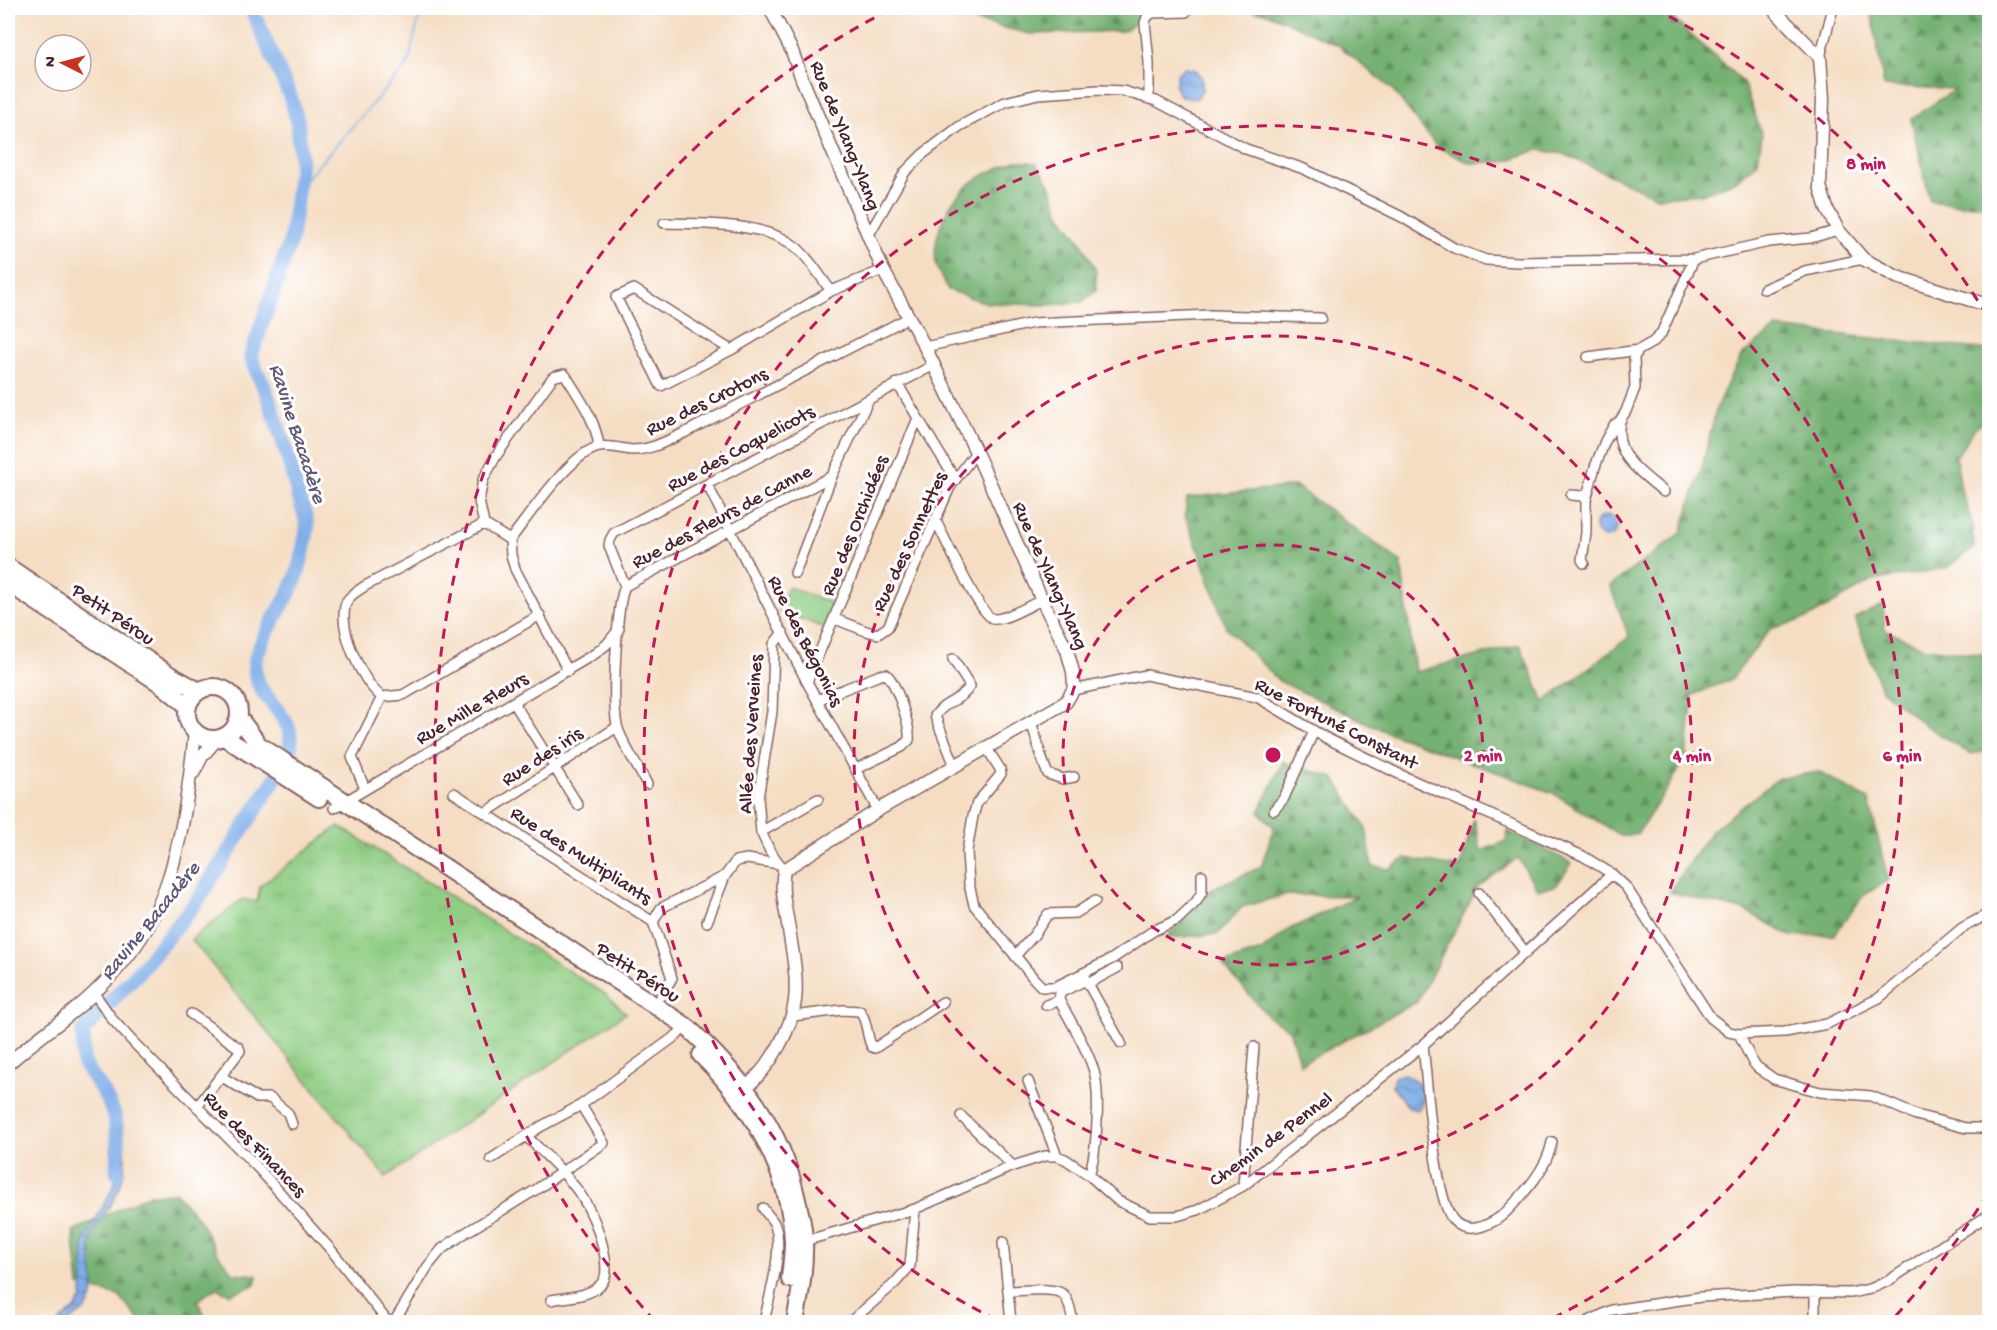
<svg xmlns="http://www.w3.org/2000/svg" width="1997" height="1330" viewBox="0 0 1997 1330" font-family="'Gochi Hand',sans-serif">
<style>
.grass{fill:url(#grass-tufts);stroke:#6d7658;stroke-width:1.5}
.forest{fill:url(#forest-firs);stroke:#5f684e;stroke-width:1.5}
.park{fill:#90ce84;stroke:#6d7658;stroke-width:1.5}
.water{fill:url(#water-waves);stroke:#64668a;stroke-width:1.5}
.lines{fill:none;stroke-linecap:round;stroke-linejoin:round}
.stream{stroke:#7eade8;stroke-width:2}
.river{stroke:#7eade8;stroke-width:15}
.minor-casing{stroke:#866260;stroke-width:12}
.tertiary-casing{stroke:#866260;stroke-width:15}
.trunk-casing{stroke:#866260;stroke-width:20}
.minor{stroke:#fff;stroke-width:9}
.tertiary{stroke:#fff;stroke-width:12}
.trunk{stroke:#fff;stroke-width:16}
.ring{fill:none;stroke:#c2185b;stroke-width:3;stroke-dasharray:10 8}
.labels{text-anchor:middle;stroke-width:6;stroke-linejoin:round;paint-order:stroke}
.street-label{font-size:20px;fill:#4a1f2b;stroke:#fff}
.water-label{font-size:21px;font-style:italic;fill:#5f5877;stroke:#fff}
.centre{fill:#c2185b;stroke:#fff;stroke-width:3}
.ring-label{font-size:18px;text-anchor:middle;font-weight:bold;fill:#c2185b;stroke:#fff;stroke-width:6;stroke-linejoin:round;paint-order:stroke}
</style>
<defs>
<pattern id="grass-tufts" width="24" height="20" patternUnits="userSpaceOnUse" patternTransform="scale(1.5)"><rect width="24" height="20" fill="#90ce84"/><path d="M3 7l-1-3M5 7V3M7 7l1-3M15 17l-1-3M17 17v-4M19 17l1-3" fill="none" stroke="#7eb072"/></pattern>
<pattern id="forest-firs" width="22" height="20" patternUnits="userSpaceOnUse" patternTransform="scale(1.5)"><rect width="22" height="20" fill="#74b172"/><path d="M5 1l3.5 6h-7zM16 11l3.5 6h-7z" fill="#618f5e"/></pattern>
<pattern id="water-waves" width="16" height="10" patternUnits="userSpaceOnUse" patternTransform="scale(1.5)"><rect width="16" height="10" fill="#7eade8"/><path d="M0 5q4-4 8 0t8 0" fill="none" stroke="#698cbc"/></pattern>
</defs>
<rect width="100%" height="100%" fill="#fff"/>
<filter id="ink" filterUnits="userSpaceOnUse"><feTurbulence type="fractalNoise" baseFrequency=".0167" numOctaves="2"/><feDisplacementMap in="SourceGraphic" scale="12" xChannelSelector="R" yChannelSelector="G"/><feConvolveMatrix kernelMatrix="1 2 1 2 8 2 1 2 1" color-interpolation-filters="sRGB"/></filter>
<filter id="wash" filterUnits="userSpaceOnUse"><feTurbulence type="fractalNoise" baseFrequency=".008" numOctaves="4" result="noise"/><feDisplacementMap in="SourceGraphic" scale="24" xChannelSelector="R" yChannelSelector="G"/><feGaussianBlur stdDeviation="1.35" result="paint"/><feColorMatrix in="noise" values="0 0 0 0 0 0 0 0 0 0 0 0 0 0 0 0 0 1.4 0 .05"/><feComposite in="paint" operator="in"/></filter>
<g filter="url(#wash)">
<rect width="100%" height="100%" fill="#f5ddc3"/>
<!-- grass -->
<path class="grass" d="M339 826 604 993 626 1013 386 1177 191 939 243 899 257 902 260 886Z"/>
<!-- forest -->
<path class="forest" d="M923 8H1193L1152 12 1124 31 1030 34Z
M1227 8H1661L1743 82 1762 134 1758 162 1736 181 1701 194 1657 197 1564 154 1538 150 1502 162 1470 163 1437 147 1393 90 1338 45 1267 13Z
M1873 8H1989V205H1959L1930 201 1911 119 1955 89 1884 86 1871 11Z
M1016 161 1036 163 1049 182 1060 214 1082 243 1096 271V291L1082 302 1047 305 987 303 948 290C945 282 937 272 936 264 932 239 945 208 962 191 977 176 997 168 1016 161Z
M1776 328 1989 350V417L1975 428 1956 457 1961 489 1973 526 1974 548 1946 568 1872 581 1808 618 1770 629 1732 679 1693 695 1686 759 1638 833 1621 836 1553 793 1387 732 1279 681 1226 627 1185 515 1187 498 1296 486 1401 562 1415 672 1520 645 1544 702 1629 637 1610 586 1681 533 1701 471 1717 406 1725 388 1742 355Z
M1883 605 1885 630 1925 648 1989 655V751L1970 754 1923 724 1881 689 1855 618Z
M1283 762 1334 778 1366 828 1372 866 1389 869 1406 858 1460 868 1474 818 1481 851 1506 841 1508 831 1572 863 1556 886 1537 889 1518 858 1478 887 1417 1002 1300 1064 1289 1029 1269 1017 1222 964 1261 951 1290 929 1357 896 1285 895 1242 907 1218 934 1166 938 1213 888 1261 867 1274 827 1259 812Z
M1819 772 1869 800 1888 880 1863 896 1834 935 1791 936 1746 911 1669 892 1712 830 1779 778Z
M176 1193 200 1221 218 1254 233 1273 257 1275 255 1285 230 1294 216 1288 197 1301 206 1317 196 1322H141L119 1296 79 1286 73 1231 150 1194Z"/>
<!-- park -->
<path class="park" d="M788 587 834 604 825 628 779 611Z"/>
<!-- water -->
<path class="water" d="M1184 68 1195 70 1202 78V90L1197 98 1192 99 1181 96 1175 87 1177 74Z
M1595 527a11 11 0 1 1 22 0a11 11 0 1 1-22 0Z
M1404 1074 1415 1080 1425 1094 1419 1109 1417 1110 1409 1108 1392 1086 1394 1077Z
M112 1103C128 1138 132 1171 111 1204 104 1215 93 1228 91 1241 88 1262 100 1284 89 1304 86 1311 75 1317 69 1322H59L75 1309 82 1299 84 1242 115 1183 118 1144 113 1114 107 1107Z"/>
<g class="lines">
<!-- stream -->
<path class="stream" d="M298 188 408 64 421 8"/>
<!-- river -->
<path class="river" d="M117 1172 118 1144 115 1116 103 1091 83 1063V1031L136 975 198 900 287 760C304 715 258 705 255 670 252 649 283 607 292 587 300 571 304 548 307 530 308 519 301 505 298 494 289 460 279 427 267 394 262 380 254 370 251 356L291 239 301 163 297 119 290 96 251 8"/>
</g>
</g>
<g filter="url(#ink)">
<g class="lines">
<!-- minor casing -->
<g class="minor-casing">
<path id="minor" d="M1820 57 1833 8
M1149 99V62L1145 23 1147 17 1152 13 1186 12
M664 223C701 224 766 222 796 247 810 259 820 276 831 291
M868 236 905 172 923 154 960 126 1005 102 1038 94 1099 90 1123 91 1156 101 1246 149 1304 169 1400 216 1454 248 1486 260 1518 262 1694 259 1769 242 1811 238 1838 230
M1764 289 1805 271 1863 259
M925 347 1033 323 1210 315 1321 318
M731 350 634 289 616 297 661 386 731 350 831 291 883 270
M1588 357 1639 350
M918 418 955 479
M1620 421C1613 457 1641 472 1664 492
M707 484 807 682 878 810
M1571 495 1582 496 1587 494
M935 519C943 534 980 617 994 619 1006 620 1030 605 1042 600
M510 540C528 517 571 452 599 447 609 445 622 449 632 450 651 450 667 441 684 433L908 318
M510 540 484 524 479 501 483 480 496 456 553 377 564 374 566 376C580 399 596 420 599 447
M510 540 511 555 515 569 568 671
M1584 563 1582 560 1586 533V500L1595 467 1605 441 1614 425 1620 421 1626 411 1635 388 1634 357 1639 350 1653 342 1661 334 1694 259
M795 573 832 476 868 401
M625 586 609 546 610 540 614 533 934 365
M625 586 832 476
M625 586C616 606 612 703 617 725 620 740 639 769 647 784
M835 619 866 631 878 634 888 627 950 487 976 452
M1987 627 1990 623
M783 632 774 644 772 712 758 798 761 832 770 851 784 870
M953 659 970 686C963 700 943 702 935 716L955 766
M807 682 918 418 897 383
M1073 690 1146 675 1257 697 1326 738 1401 775 1583 856 1612 874 1626 887 1711 1018 1729 1032 1739 1034 1785 1032 1827 1024 1879 998 1962 928 1990 913
M382 697C362 683 335 625 347 601 351 594 358 591 365 586L484 524
M817 700 880 675 886 674C896 682 911 727 909 740L902 747 856 769
M514 703 578 805
M1031 723C1038 740 1040 758 1048 774L1063 779 1074 777
M986 747 1000 769 1001 774 977 803 973 816 967 851 969 884 974 905 1035 980 1042 987H1055L1112 959 1153 931 1177 920 1196 902 1202 892V875
M365 789 352 757 382 697 403 695 540 615
M454 793 653 922 672 978 661 996
M334 808 596 653 607 644 619 629
M1274 810 1284 798 1314 731
M485 813 617 727
M761 832 818 799
M1479 893 1526 953
M653 922 661 908 725 876
M707 922 725 876 736 861 747 859 779 864
M1015 956 1034 935 1048 914 1076 913 1095 901
M1089 983 1117 968
M94 993 113 1020 134 1043 259 1169 332 1251 388 1322
M1046 1005 1059 1000
M191 1014 239 1048 240 1051 197 1107
M793 1016 842 1010 860 1011C868 1021 866 1036 872 1047L875 1048 943 1002
M1739 1034 1752 1061 1757 1067 1774 1079 1820 1092 1871 1096 1916 1115 1966 1128H1990
M1423 1045C1427 1078 1434 1200 1454 1221 1469 1237 1495 1223 1507 1211 1525 1192 1547 1169 1552 1142
M222 1077 257 1098H270L288 1113 292 1124
M1028 1081 1057 1156
M961 1116 1013 1166
M526 1136C567 1175 594 1199 605 1257 606 1267 608 1279 599 1286 588 1297 565 1297 551 1300
M491 1159 540 1127 581 1105 677 1035 686 1026
M1089 1175C1097 1152 1101 1090 1093 1068 1085 1044 1071 1022 1059 1000L1060 993 1086 980 1121 1043
M1243 1186 1254 1047
M763 1208C766 1213 771 1218 774 1223 785 1247 769 1297 764 1322
M801 1242 915 1209 1013 1166 1045 1156H1057L1065 1159 1089 1175 1118 1201 1150 1216H1177L1198 1210 1243 1186 1423 1045 1612 874
M1003 1242 1008 1291
M1815 1292V1322
M394 1322 428 1266 442 1249 465 1233 537 1189 604 1143 581 1105
M850 1322 894 1284 910 1266 915 1209
M1011 1322 1008 1291C1020 1291 1056 1286 1064 1295 1070 1302 1071 1314 1073 1322
M1587 1322 1612 1310 1701 1297 1794 1292 1850 1293 1870 1289 1888 1281 1990 1214"/>
</g>
<!-- tertiary casing -->
<g class="tertiary-casing">
<path id="tertiary" d="M1772 8 1820 57 1823 98 1820 186 1827 209 1838 230 1863 259 1897 277 1990 306
M194 772 202 756 217 739
M8 1064C36 1038 69 1018 96 991 119 969 140 943 154 915 180 862 189 790 195 732
M739 1093C753 1083 762 1072 771 1059 803 1011 798 984 789 930 786 909 780 891 784 870L878 810 1066 702 1073 690 1074 684 1073 672 1067 650 1042 600 976 452 925 347 883 270 802 79 792 51 770 8"/>
</g>
<!-- trunk casing -->
<g class="trunk-casing">
<path id="trunk" d="M8 567 170 675 199 691
M8 583 161 684 188 706
M187 713a26 26 0 1 1 52 0a26 26 0 1 1-52 0Z
M239 718 259 745 686 1026C741 1076 781 1126 797 1200 800 1213 804 1227 804 1241 805 1268 800 1296 795 1322
M224 737 319 798
M701 1055C750 1103 791 1171 793 1242 793 1254 791 1267 790 1279"/>
</g>
<!-- minor -->
<use href="#minor" class="minor"/>
<!-- tertiary -->
<use href="#tertiary" class="tertiary"/>
<!-- trunk -->
<use href="#trunk" class="trunk"/>
</g>
</g>
<!-- distance rings -->
<g class="ring">
<circle cx="1273" cy="755" r="210"/>
<circle cx="1273" cy="755" r="419"/>
<path d="M997 1320A629 629 0 1 1 1549 1320"/>
<path d="M1988 1193A838 838 0 0 1 1891 1321M655 1321A838 838 0 0 1 893 8M1653 8A838 838 0 0 1 1988 317"/>
</g>
<g class="labels">
<!-- street labels -->
<g class="street-label">
<text transform="translate(847 135) rotate(68)" y="7">Rue de Ylang-Ylang</text>
<text transform="translate(706 400) rotate(-26)" y="7">Rue des Crotons</text>
<text transform="translate(740 447) rotate(-28)" y="7">Rue des Coquelicots</text>
<text transform="translate(721 515) rotate(-28)" y="7">Rue des Fleurs de Canne</text>
<text transform="translate(853 525) rotate(-68)" y="7">Rue des Orchidées</text>
<text transform="translate(908 541) rotate(-65)" y="7">Rue des Sonnettes</text>
<text transform="translate(1052 575) rotate(66)" y="7">Rue de Ylang-Ylang</text>
<text transform="translate(114 613) rotate(34)" y="7">Petit Pérou</text>
<text transform="translate(807 640) rotate(63)" y="7">Rue des Bégonias</text>
<text transform="translate(471 707) rotate(-30)" y="7">Rue Mille Fleurs</text>
<text transform="translate(1337 722) rotate(27)" y="7">Rue Fortuné Constant</text>
<text transform="translate(749 734) rotate(-86)" y="7">Allée des Verveines</text>
<text transform="translate(541 755) rotate(-33)" y="7">Rue des iris</text>
<text transform="translate(582 854) rotate(33)" y="7">Rue des Multipliants</text>
<text transform="translate(639 971) rotate(33)" y="7">Petit Pérou</text>
<text transform="translate(1270 1138) rotate(-36)" y="7">Chemin de Pennel</text>
<text transform="translate(256 1143) rotate(46)" y="7">Rue des Finances</text>
</g>
<!-- water labels -->
<g class="water-label">
<text transform="translate(299 433) rotate(72)" y="7">Ravine Bacadère</text>
<text transform="translate(149 920) rotate(-51)" y="7">Ravine Bacadère</text>
</g>
</g>
<circle cx="1273" cy="755" r="9" class="centre"/>
<g class="ring-label">
<text x="1866" y="169">8 min</text>
<text x="1483" y="761">2 min</text>
<text x="1692" y="761">4 min</text>
<text x="1902" y="761">6 min</text>
</g>
<!-- margin -->
<rect width="1997" height="1330" fill="none" stroke="#fff" stroke-width="30"/>
<!-- north arrow -->
<g transform="translate(63 63) rotate(276)"><circle r="28" fill="#ffffff" stroke="#b7a5aa" stroke-width="1.5"/>
<path d="M0-4.5L10 22L0 15L-10 22Z" fill="#c8321e"/>
<text y="-9" font-size="16" font-weight="bold" text-anchor="middle" fill="#4a1f2b">N</text>
</g>
</svg>
